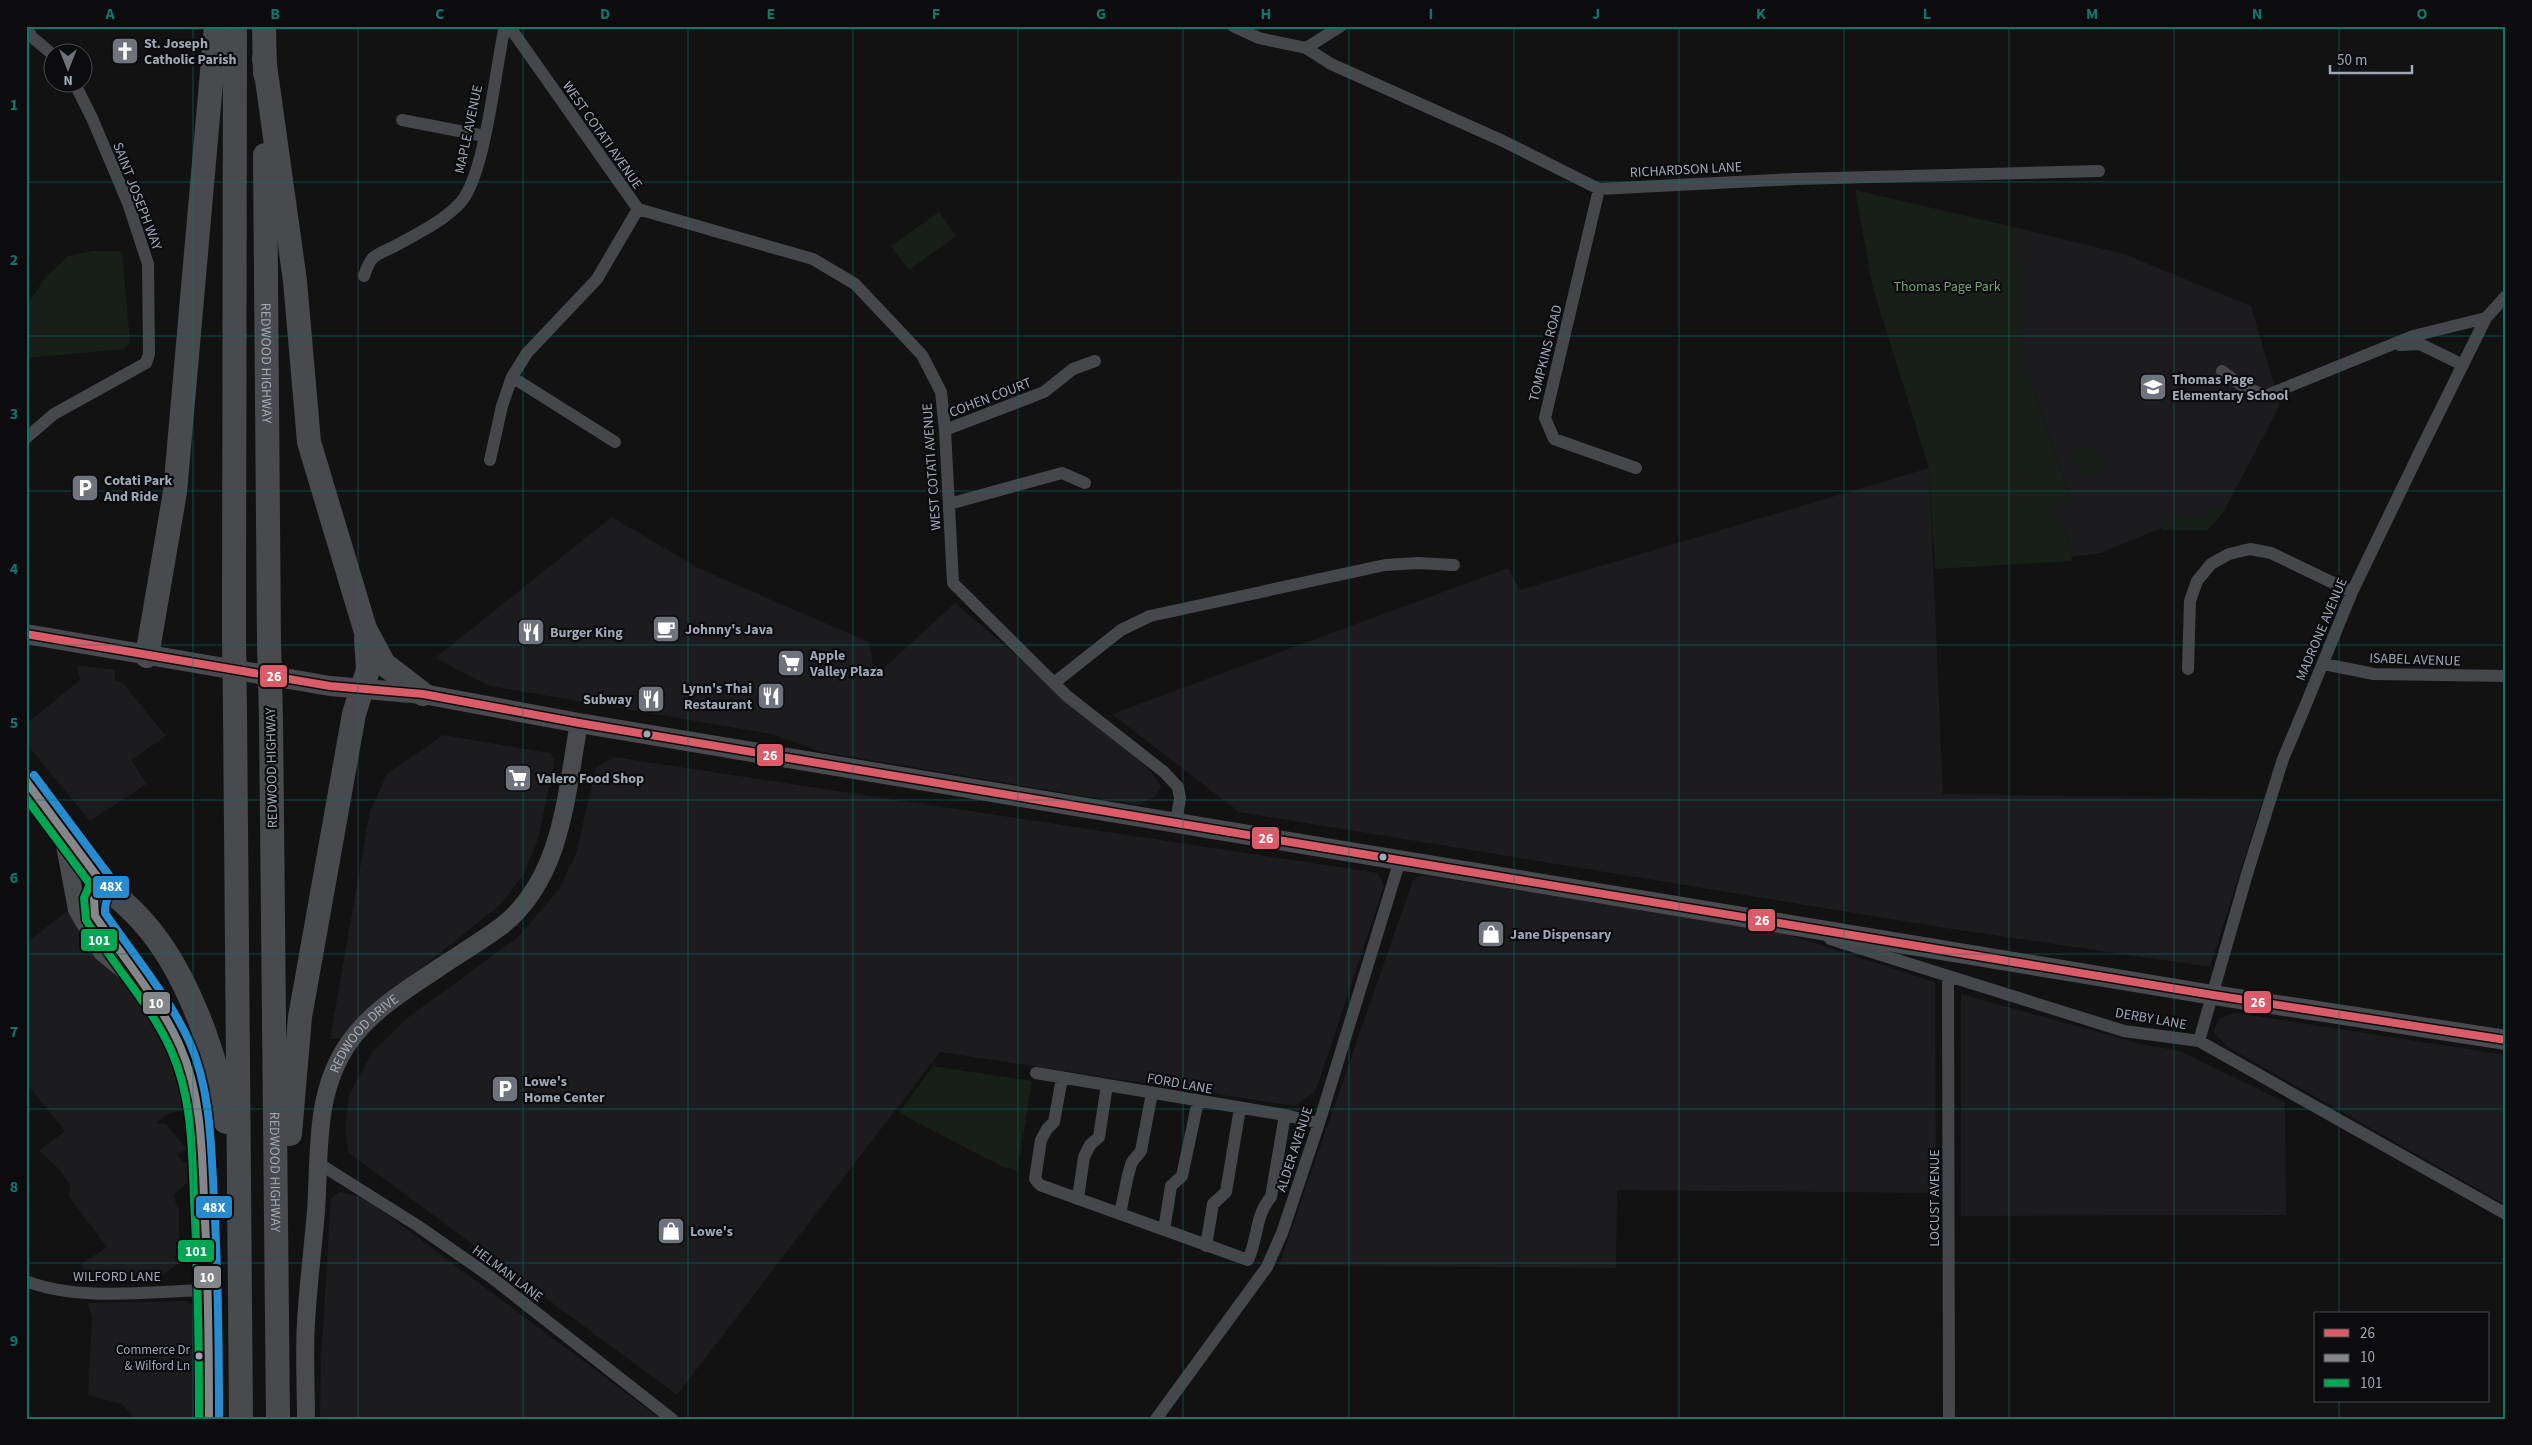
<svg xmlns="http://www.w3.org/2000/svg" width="2532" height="1445" viewBox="0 0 2532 1445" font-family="'Source Sans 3',sans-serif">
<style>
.built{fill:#1c1c1e}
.green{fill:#181f19}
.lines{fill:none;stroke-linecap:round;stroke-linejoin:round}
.street{stroke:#46474b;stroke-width:12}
.secondary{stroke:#4a4b4f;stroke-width:18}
.primary{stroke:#484a4d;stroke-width:20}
.highway{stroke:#484a4d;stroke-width:24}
.highway-bridge{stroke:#484a4d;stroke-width:24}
.bus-1-casing{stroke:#0c0c0e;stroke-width:11}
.bus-2-casing{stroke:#0c0c0e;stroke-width:11}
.bus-3-casing{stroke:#0c0c0e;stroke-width:11}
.bus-4-casing{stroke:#0c0c0e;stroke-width:11}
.bus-1{stroke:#da5c69;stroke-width:8}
.bus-2{stroke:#848689;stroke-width:8}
.bus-3{stroke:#00a651;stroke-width:8}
.bus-4{stroke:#268bcf;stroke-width:8}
.grid{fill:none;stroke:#0f766e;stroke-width:1;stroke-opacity:0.55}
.bus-dot{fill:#a1a8b5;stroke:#0c0c0e;stroke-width:2}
.labels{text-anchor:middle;stroke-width:4.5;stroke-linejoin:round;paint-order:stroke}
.bus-label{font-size:13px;fill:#a1a8b5;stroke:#0c0c0e;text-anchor:end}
.poi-label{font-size:14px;font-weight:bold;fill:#a1a8b5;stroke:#0c0c0e;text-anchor:start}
.street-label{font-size:14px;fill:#a1a8b5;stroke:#0c0c0e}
.park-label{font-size:14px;fill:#76a178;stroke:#0c0c0e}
.line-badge{stroke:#0c0c0e;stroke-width:2}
.badge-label{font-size:14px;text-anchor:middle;font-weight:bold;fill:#fff}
.neatline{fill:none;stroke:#0f766e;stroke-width:2}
.grid-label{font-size:16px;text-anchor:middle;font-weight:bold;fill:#0f766e}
</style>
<rect width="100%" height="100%" fill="#121212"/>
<!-- built -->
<path class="built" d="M2018 228 2124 254 2251 306 2280 405 2223 513 2207 530 2162 528 2100 553 2071 557 2068 538 2055 509 2071 498 2019 350Z
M1929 468 1943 794 2263 799 2210 967 1946 928 1239 812 1112 714 1508 568 1520 590Z
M612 517 698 568 869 642 875 676 955 603 1148 768 1161 786 1155 797 1138 805 823 752 771 734 490 686 435 658Z
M77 665 115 670V680L123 683 166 736 131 760 147 784 90 821 26 743V724L80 680Z
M443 735 549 753 554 758V764L538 839 524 874 500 905 372 1007 344 1038 330 1039 370 811 387 774Z
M614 757 1378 873 1384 886 1316 1090 1295 1106 940 1052 677 1395 348 1152 345 1127 349 1095 373 1051 406 1019 517 938 559 889 576 854 596 767Z
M1422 875 1780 932 1935 982 1936 1193 1617 1190 1616 1268 1279 1265 1413 880Z
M66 912 103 957 146 1001 163 1026 188 1110 169 1113 157 1122V1124H166L187 1149 177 1154 183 1163H190L189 1181 173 1195 179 1211V1234L182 1249 174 1257 178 1264 162 1275 119 1276 118 1269 106 1277H90L81 1264 107 1247 69 1197 70 1184 56 1166 39 1151 65 1131 26 1083V943Z
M1961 994 2141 1044 2180 1051 2285 1102 2286 1215 1961 1216Z
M2236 1013 2506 1055V1205L2228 1047 2213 1032 2220 1018Z
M341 1192 362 1198 377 1207 661 1419H320L321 1359 331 1198Z
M185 1301 192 1305 198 1316 203 1419H135L122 1404 88 1395 92 1317 87 1303Z"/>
<!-- green -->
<path class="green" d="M1855 190 2018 228V265L2025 276 2019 289V350L2071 499 2055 509 2068 538 2072 561 1935 569 1929 468 1873 288Z
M939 212 956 236 909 270 891 246Z
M93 251H122L130 343 124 349 26 358 29 302 45 278 68 256Z
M2085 446C2098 450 2107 466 2095 476L2082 474 2075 463 2076 450Z
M2213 504 2223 513 2207 530H2162C2169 503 2190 521 2205 517Z
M933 1066 1032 1081 1017 1171 1001 1166 899 1113Z"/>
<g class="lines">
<!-- street -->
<path class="street" d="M509 26 638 209 813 259 855 284 922 355 941 392 945 430 953 583 1067 696 1164 772 1178 787 1180 798 1176 823
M1233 26 1259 38 1306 48 1341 26
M26 27 32 37 52 54
M1306 48 1331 64 1503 141 1599 189 1795 179 2099 171
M402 120 485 136
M1599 189 1545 418 1554 439 1636 468
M364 276C366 270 368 264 372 259 377 253 388 250 395 246 417 234 444 221 461 202 486 172 495 69 505 26
M2400 345 2420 344 2463 365
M2222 371 2241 385 2265 396 2413 336 2486 318
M512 377 615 442
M945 430 1044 392 1073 369 1095 361
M26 438 54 414 146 363 149 354 148 264 128 203 92 118 74 82
M490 460 502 406 512 377 527 353 597 279 638 209
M949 504 1062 473 1085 483
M2324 664 2374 674 2506 676
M2188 669 2190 601 2197 581 2211 564 2229 554 2250 549 2271 553 2352 592
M1054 683 1121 630 1150 616 1385 565 1418 563 1454 565
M1830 939 2124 1031 2199 1041 2506 1214
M1948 977 1949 1419
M2199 1041 2247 874 2283 759 2304 709 2352 592 2423 445 2486 318 2506 296
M1036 1073 1285 1115 1319 1123
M1062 1078 1054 1122 1047 1129 1041 1140 1035 1179 1040 1185 1248 1260C1258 1239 1255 1215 1271 1197L1285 1115
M318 1163 418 1226 491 1277 672 1419
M1078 1198 1084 1157 1090 1145 1099 1137 1107 1085
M1120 1214 1128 1175 1132 1162 1141 1151 1152 1093
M1164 1230 1171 1186 1182 1176 1198 1101
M1206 1246 1213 1204 1226 1192 1240 1108
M26 1281C78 1302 153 1291 209 1290
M1156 1419 1267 1267 1282 1233 1319 1123 1400 860"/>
<!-- secondary -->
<g class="secondary">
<path d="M62 829 77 910 102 952 125 971"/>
<path d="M102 883 94 899 95 916 170 1026 181 1048 196 1099 201 1138 209 1290V1419"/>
<path id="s1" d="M306 1419C306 1387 304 1354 306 1323 308 1285 313 1248 316 1211 320 1153 314 1094 348 1044 370 1011 408 989 440 967 461 953 483 940 503 925 563 876 566 793 579 723"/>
</g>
<!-- primary -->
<path class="primary" d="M26 634 330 686 423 694 579 723 1272 839 2213 995 2506 1040
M26 781 102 883"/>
<!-- highway -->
<g class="highway">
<path d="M264 26 265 74"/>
<path d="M264 58 295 281 309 442 365 629 384 664 423 694"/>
<path id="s2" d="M265 155 269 643"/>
<path d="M234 636 235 26"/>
<path d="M147 656 175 492 216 26"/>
<path d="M235 711 241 1419"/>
<path id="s3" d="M271 720 278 1419"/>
<path d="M102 883C116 896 131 908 143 922 185 968 220 1060 226 1122"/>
<path d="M290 1134 300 1017 354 714 368 670 366 638"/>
</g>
<!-- highway-bridge -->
<path class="highway-bridge" d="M234 636 235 711
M269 643 271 720"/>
<!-- bus-1 casing -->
<g class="bus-1-casing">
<path id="bus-1" d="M26 634 330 686 423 694 579 723 1272 839 2213 995 2506 1040"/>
</g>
<!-- bus-2 casing -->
<g class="bus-2-casing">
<path id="bus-2" d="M26 781 102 883
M102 883 94 899 95 916C123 957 160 1001 180 1046 201 1093 202 1148 204 1199 208 1272 209 1345 209 1419"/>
</g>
<!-- bus-3 casing -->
<g class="bus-3-casing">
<path id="bus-3" d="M26 798 90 884 84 898 86 920C112 964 150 1003 171 1050 192 1096 192 1149 194 1199 198 1272 199 1345 199 1419"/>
</g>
<!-- bus-4 casing -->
<g class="bus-4-casing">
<path id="bus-4" d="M34 775 111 878C114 888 104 899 105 913 133 954 170 998 190 1043 211 1091 211 1147 214 1199 218 1272 219 1345 219 1419"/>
</g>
<!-- bus-1 -->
<use href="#bus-1" class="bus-1"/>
<!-- bus-2 -->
<use href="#bus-2" class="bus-2"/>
<!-- bus-3 -->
<use href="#bus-3" class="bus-3"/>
<!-- bus-4 -->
<use href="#bus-4" class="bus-4"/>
</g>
<!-- grid -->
<path class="grid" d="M193 26V1419M358 26V1419M523 26V1419M688 26V1419M853 26V1419M1018 26V1419M1183 26V1419M1349 26V1419M1514 26V1419M1679 26V1419M1844 26V1419M2009 26V1419M2174 26V1419M2339 26V1314M26 182H2506M26 336H2506M26 491H2506M26 645H2506M26 800H2506M26 954H2506M26 1109H2506M26 1263H2506M2339 1401V1419"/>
<!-- icons -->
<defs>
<g id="church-square" transform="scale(1.4375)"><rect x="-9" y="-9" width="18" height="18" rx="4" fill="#6f747c" stroke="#0c0c0e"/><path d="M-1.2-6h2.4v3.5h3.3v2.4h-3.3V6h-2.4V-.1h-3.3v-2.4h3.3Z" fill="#fff"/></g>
<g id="school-square" transform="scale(1.4375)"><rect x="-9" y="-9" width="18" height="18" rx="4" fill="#6f747c" stroke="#0c0c0e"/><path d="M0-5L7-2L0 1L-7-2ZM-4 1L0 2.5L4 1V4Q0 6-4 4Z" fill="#fff"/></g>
<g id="parking-square" transform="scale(1.4375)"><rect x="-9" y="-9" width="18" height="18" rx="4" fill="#6f747c" stroke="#0c0c0e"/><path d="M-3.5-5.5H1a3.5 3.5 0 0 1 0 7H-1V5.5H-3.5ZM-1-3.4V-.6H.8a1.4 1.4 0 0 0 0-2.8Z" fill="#fff"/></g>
<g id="cafe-square" transform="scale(1.4375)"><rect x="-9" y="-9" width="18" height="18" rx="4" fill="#6f747c" stroke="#0c0c0e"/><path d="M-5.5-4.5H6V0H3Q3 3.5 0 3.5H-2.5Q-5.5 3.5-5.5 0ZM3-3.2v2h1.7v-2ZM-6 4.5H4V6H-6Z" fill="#fff"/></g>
<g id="restaurant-square" transform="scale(1.4375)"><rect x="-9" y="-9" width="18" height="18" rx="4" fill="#6f747c" stroke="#0c0c0e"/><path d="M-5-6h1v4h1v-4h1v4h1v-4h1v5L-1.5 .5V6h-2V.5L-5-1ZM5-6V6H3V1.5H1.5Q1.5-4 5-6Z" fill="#fff"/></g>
<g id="supermarket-square" transform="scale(1.4375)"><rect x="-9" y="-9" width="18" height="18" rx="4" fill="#6f747c" stroke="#0c0c0e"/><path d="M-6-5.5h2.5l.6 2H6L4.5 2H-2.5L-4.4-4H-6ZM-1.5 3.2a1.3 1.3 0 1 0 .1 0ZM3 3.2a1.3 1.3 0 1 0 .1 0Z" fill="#fff"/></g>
<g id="shop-square" transform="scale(1.4375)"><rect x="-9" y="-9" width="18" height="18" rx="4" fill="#6f747c" stroke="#0c0c0e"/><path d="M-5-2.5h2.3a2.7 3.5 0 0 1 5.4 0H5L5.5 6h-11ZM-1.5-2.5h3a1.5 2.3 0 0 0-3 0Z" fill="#fff"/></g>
</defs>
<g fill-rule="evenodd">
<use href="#church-square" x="125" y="51"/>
<use href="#school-square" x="2153" y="387"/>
<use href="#parking-square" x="85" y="488"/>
<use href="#cafe-square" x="666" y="629"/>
<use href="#restaurant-square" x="531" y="632"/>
<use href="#supermarket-square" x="791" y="663"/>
<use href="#restaurant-square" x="771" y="696"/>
<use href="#restaurant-square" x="651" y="699"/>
<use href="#supermarket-square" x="518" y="778"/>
<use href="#shop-square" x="1491" y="934"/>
<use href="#parking-square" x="505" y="1089"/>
<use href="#shop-square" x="671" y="1231"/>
</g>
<!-- markers -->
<g class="bus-dot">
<circle cx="647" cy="734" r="4.5"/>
<circle cx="1383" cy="857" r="4.5"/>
<circle cx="199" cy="1356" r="4.5"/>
</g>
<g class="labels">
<!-- bus labels -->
<g class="bus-label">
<text x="190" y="1354">Commerce Dr<tspan x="190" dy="16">&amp; Wilford Ln</tspan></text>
</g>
<!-- poi labels -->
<g class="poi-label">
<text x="144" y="48">St. Joseph<tspan x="144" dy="16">Catholic Parish</tspan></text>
<text x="2172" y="384">Thomas Page<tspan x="2172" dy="16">Elementary School</tspan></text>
<text x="104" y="485">Cotati Park<tspan x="104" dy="16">And Ride</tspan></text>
<text x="685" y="634">Johnny's Java</text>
<text x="550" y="637">Burger King</text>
<text x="810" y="660">Apple<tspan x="810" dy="16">Valley Plaza</tspan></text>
<text x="752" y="693" text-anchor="end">Lynn's Thai<tspan x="752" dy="16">Restaurant</tspan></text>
<text x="632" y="704" text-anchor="end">Subway</text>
<text x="537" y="783">Valero Food Shop</text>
<text x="1510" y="939">Jane Dispensary</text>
<text x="524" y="1086">Lowe's<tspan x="524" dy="16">Home Center</tspan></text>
<text x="690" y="1236">Lowe's</text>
</g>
<!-- street labels -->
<g class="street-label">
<text transform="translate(468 129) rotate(-78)" y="5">MAPLE AVENUE</text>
<text transform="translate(603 135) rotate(55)" y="5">WEST COTATI AVENUE</text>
<text transform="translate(1686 169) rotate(-3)" y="5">RICHARDSON LANE</text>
<text transform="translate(138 196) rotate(69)" y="5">SAINT JOSEPH WAY</text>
<text transform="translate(1545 353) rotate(-76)" y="5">TOMPKINS ROAD</text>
<text dy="5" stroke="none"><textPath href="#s2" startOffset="208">REDWOOD HIGHWAY</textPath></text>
<text transform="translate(990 397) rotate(-21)" y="5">COHEN COURT</text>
<text transform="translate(931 467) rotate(-94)" y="5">WEST COTATI AVENUE</text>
<text transform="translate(2321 629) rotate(-67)" y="5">MADRONE AVENUE</text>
<text transform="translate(2415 659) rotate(2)" y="5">ISABEL AVENUE</text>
<text transform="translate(271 768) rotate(-91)" y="5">REDWOOD HIGHWAY</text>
<text transform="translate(2151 1018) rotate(10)" y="5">DERBY LANE</text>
<text dy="5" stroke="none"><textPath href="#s1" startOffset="399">REDWOOD DRIVE</textPath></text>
<text transform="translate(1180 1083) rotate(10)" y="5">FORD LANE</text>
<text transform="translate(1294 1149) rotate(-72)" y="5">ALDER AVENUE</text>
<text dy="5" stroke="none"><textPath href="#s3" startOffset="452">REDWOOD HIGHWAY</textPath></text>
<text transform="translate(1934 1198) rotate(-90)" y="5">LOCUST AVENUE</text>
<text transform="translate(508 1273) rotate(37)" y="5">HELMAN LANE</text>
<text x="117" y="1281">WILFORD LANE</text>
</g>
<!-- park labels -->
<g class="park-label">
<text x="1947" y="291">Thomas Page Park</text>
</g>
</g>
<g class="line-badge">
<rect x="259" y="664" width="29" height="24" rx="5" fill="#da5c69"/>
<rect x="756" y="743" width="28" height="24" rx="5" fill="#da5c69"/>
<rect x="1251" y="826" width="29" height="24" rx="5" fill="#da5c69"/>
<rect x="92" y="875" width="38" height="24" rx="5" fill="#268bcf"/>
<rect x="1747" y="908" width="29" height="24" rx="5" fill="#da5c69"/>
<rect x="80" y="928" width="38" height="24" rx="5" fill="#00a651"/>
<rect x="2243" y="990" width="29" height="24" rx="5" fill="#da5c69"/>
<rect x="142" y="991" width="29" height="24" rx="5" fill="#848689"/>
<rect x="195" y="1195" width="38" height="24" rx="5" fill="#268bcf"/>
<rect x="177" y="1239" width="38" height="24" rx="5" fill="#00a651"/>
<rect x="193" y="1265" width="29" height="24" rx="5" fill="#848689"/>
</g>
<g class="badge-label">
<text x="274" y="681">26</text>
<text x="770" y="760">26</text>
<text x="1266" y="843">26</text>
<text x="111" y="891">48X</text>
<text x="1762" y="925">26</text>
<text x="99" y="945">101</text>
<text x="2258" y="1007">26</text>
<text x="156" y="1008">10</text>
<text x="214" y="1212">48X</text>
<text x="196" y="1256">101</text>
<text x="207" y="1282">10</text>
</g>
<!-- border -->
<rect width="2532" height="1445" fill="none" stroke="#0c0c0e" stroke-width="55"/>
<!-- legend -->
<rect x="2314" y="1312" width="175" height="90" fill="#0c0c0e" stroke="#484a51"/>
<rect x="2324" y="1329" width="25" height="8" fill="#da5c69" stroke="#484a51"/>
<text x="2360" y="1338" font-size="15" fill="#a1a8b5">26</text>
<rect x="2324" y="1354" width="25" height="8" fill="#848689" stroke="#484a51"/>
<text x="2360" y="1362" font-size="15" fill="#a1a8b5">10</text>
<rect x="2324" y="1379" width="25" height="8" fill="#00a651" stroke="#484a51"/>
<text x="2360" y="1388" font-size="15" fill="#a1a8b5">101</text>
<!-- north arrow -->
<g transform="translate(68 68) rotate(180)"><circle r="24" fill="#0c0c0e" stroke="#484a51"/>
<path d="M0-4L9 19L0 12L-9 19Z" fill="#6f747c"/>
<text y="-8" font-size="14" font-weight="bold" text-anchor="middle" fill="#a1a8b5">N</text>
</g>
<!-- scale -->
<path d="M2330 65v8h82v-8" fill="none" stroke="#a1a8b5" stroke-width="2.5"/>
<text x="2337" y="65" font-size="15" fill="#a1a8b5" stroke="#0c0c0e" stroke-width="4" paint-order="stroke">50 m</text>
<rect x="28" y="28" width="2476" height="1390" class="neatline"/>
<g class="grid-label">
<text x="110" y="19">A</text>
<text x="275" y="19">B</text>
<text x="440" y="19">C</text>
<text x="605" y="19">D</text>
<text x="771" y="19">E</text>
<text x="936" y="19">F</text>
<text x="1101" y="19">G</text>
<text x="1266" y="19">H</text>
<text x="1431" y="19">I</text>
<text x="1596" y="19">J</text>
<text x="1761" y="19">K</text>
<text x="1927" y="19">L</text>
<text x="2092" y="19">M</text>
<text x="2257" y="19">N</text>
<text x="2422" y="19">O</text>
<text x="14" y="110">1</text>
<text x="14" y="265">2</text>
<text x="14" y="419">3</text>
<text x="14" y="574">4</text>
<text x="14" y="728">5</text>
<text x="14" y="883">6</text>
<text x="14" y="1037">7</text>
<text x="14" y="1192">8</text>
<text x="14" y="1346">9</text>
</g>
</svg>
